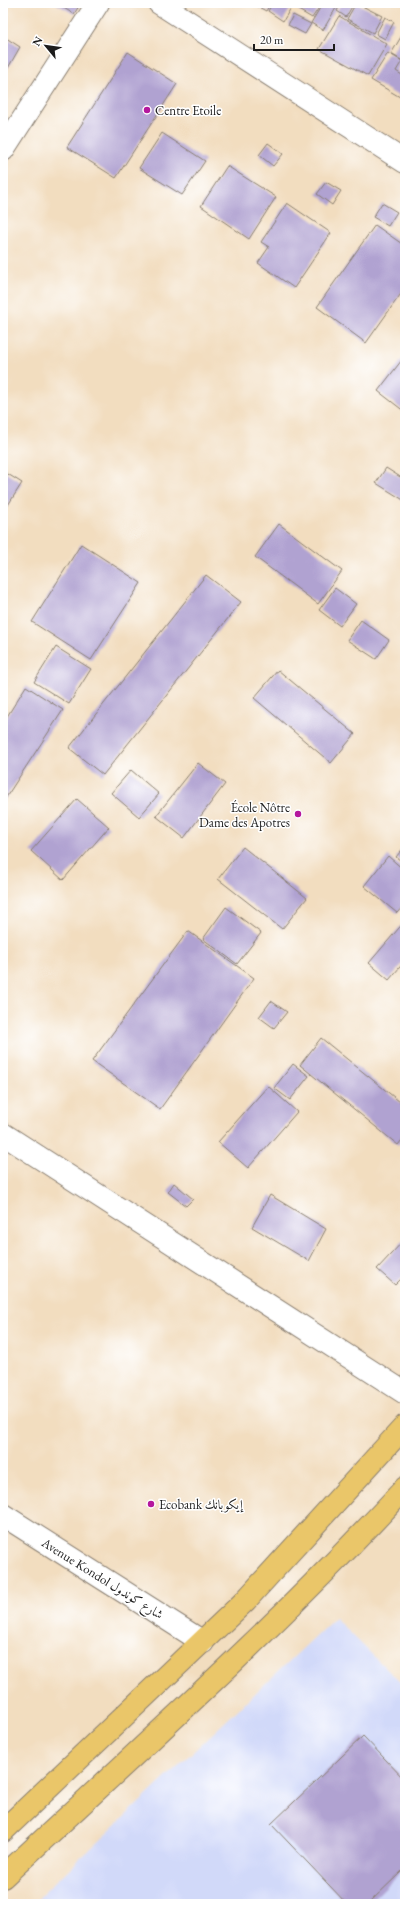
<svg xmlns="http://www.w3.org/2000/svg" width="408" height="1907" viewBox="0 0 408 1907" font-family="'EB Garamond',Amiri,serif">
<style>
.built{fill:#d1d9f9}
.building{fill:#b0a2d1}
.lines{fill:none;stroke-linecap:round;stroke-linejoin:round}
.minor-casing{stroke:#877c6e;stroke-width:24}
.major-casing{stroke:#877c6e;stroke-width:24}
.minor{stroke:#fff;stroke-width:22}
.major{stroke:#eac669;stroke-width:22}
.poi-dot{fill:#b5179e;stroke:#fff;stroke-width:1.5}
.labels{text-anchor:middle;stroke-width:3;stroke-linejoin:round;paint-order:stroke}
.poi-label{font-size:13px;fill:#1c1c1c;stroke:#fff;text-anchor:start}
.street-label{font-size:13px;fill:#1c1c1c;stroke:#fff}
</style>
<rect width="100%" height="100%" fill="#fff"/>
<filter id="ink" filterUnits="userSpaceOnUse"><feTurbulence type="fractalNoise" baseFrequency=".025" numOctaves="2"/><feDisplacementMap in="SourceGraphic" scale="8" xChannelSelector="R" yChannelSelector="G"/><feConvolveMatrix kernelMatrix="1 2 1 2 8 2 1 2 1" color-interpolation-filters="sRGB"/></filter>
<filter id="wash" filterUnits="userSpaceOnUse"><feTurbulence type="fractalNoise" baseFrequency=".012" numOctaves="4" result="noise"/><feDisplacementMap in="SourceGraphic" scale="16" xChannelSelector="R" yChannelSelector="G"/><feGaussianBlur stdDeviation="0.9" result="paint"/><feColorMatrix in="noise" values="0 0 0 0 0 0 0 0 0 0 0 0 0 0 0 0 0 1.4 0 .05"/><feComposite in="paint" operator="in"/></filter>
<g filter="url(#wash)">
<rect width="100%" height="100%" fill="#f2ddbf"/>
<!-- built -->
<path class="built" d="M335 1618 405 1687V1904H32Z"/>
<g id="blocks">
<!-- building -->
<path class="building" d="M55 3H81L74 14Z
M251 3H271L266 11Z
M273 3H294L283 21 268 11Z
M298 3H322L312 18 295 8Z
M323 3H339L323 30 311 23Z
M341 3H354L346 17 337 11Z
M356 3 382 16 373 33 347 19Z
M293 15 311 24 305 34 288 25Z
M339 16 387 44 368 76 319 49Z
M385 17 394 22 385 39 376 34Z
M405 30V62L391 54Z
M3 36 20 47 8 68 3 65Z
M128 52 177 84 116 178 67 147Z
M388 53 402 61 396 71 405 77V100L371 80Z
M162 133 205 161 182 195 139 168Z
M268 143 283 154 273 166 259 155Z
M227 166 276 197 249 239 201 206Z
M326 182 341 191 332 205 317 194Z
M287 203 331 233 294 288 258 263 269 247 261 242Z
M382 203 397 212 388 226 373 217Z
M375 225 405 246V288L366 343 317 307Z
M405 356V412L378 391Z
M386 468 405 480V501L376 483Z
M3 471 22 483 3 513Z
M279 524 342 571 318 604 255 557Z
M81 544 141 583 91 660 32 622Z
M206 575 241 602 103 775 69 748Z
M335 588 356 604 340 626 319 610Z
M361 620 389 640 376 659 347 640Z
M56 647 91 669 69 704 34 682Z
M278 670 355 734 331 763 254 698Z
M26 686 63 710 3 802V723Z
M198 763 225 784 184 838 156 816Z
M131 770 159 794 139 817 111 793Z
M77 799 109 827 63 880 31 851Z
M405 846V864L396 857Z
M243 847 307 898 282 929 218 879Z
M388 856 405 871V904L397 913 364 886Z
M226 907 261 933 237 964 203 939Z
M405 921V961L389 980 369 963Z
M188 931 254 978 160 1109 92 1061Z
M271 1001 287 1012 274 1028 259 1017Z
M321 1038 405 1106V1136L398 1145 300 1065Z
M293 1064 309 1076 290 1100 274 1088Z
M268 1086 297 1112 248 1168 218 1142Z
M174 1183 193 1199 186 1206 168 1192Z
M270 1195 326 1229 309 1261 252 1227Z
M405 1239V1275L395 1285 377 1269Z
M363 1736 405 1780V1871L404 1869 368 1904H347L271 1824Z"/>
</g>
</g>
<g filter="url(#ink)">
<use href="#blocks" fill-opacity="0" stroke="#877c6e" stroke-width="1"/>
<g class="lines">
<!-- minor casing -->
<g class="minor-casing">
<path id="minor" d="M159 3 405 162
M3 150 98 3
M3 1134 405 1393
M3 1515 203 1642"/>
</g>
<!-- major casing -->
<g class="major-casing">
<path id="major" d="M3 1831 246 1600 405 1426
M3 1877C139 1750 279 1625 405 1488"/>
</g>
<!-- minor -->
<use href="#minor" class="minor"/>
<!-- major -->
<use href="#major" class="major"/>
</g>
</g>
<!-- markers -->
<g class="poi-dot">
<circle cx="147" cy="110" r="4"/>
<circle cx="298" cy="814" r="4"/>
<circle cx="151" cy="1504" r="4"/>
</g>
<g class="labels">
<!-- poi labels -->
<g class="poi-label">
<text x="155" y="115">Centre Etoile</text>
<text x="290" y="812" text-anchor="end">École Nôtre<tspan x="290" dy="15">Dame des Apotres</tspan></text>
<text x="159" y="1509">Ecobank إيكوبانك</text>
</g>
<!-- street labels -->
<g class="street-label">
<text transform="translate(103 1578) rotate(32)" y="5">Avenue Kondol شارع كوندول</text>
</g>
</g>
<!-- margin -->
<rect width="408" height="1907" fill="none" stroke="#fff" stroke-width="16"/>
<!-- north arrow -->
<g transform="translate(46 46) rotate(299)" stroke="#ffffff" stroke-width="3" paint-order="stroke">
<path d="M0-3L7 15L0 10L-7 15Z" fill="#1c1c1c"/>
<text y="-6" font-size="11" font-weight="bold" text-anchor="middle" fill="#1c1c1c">N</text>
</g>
<!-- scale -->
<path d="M254 44v6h80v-6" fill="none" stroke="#1c1c1c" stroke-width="2"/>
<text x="260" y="44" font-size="12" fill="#1c1c1c" stroke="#ffffff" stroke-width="3" paint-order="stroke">20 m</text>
</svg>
